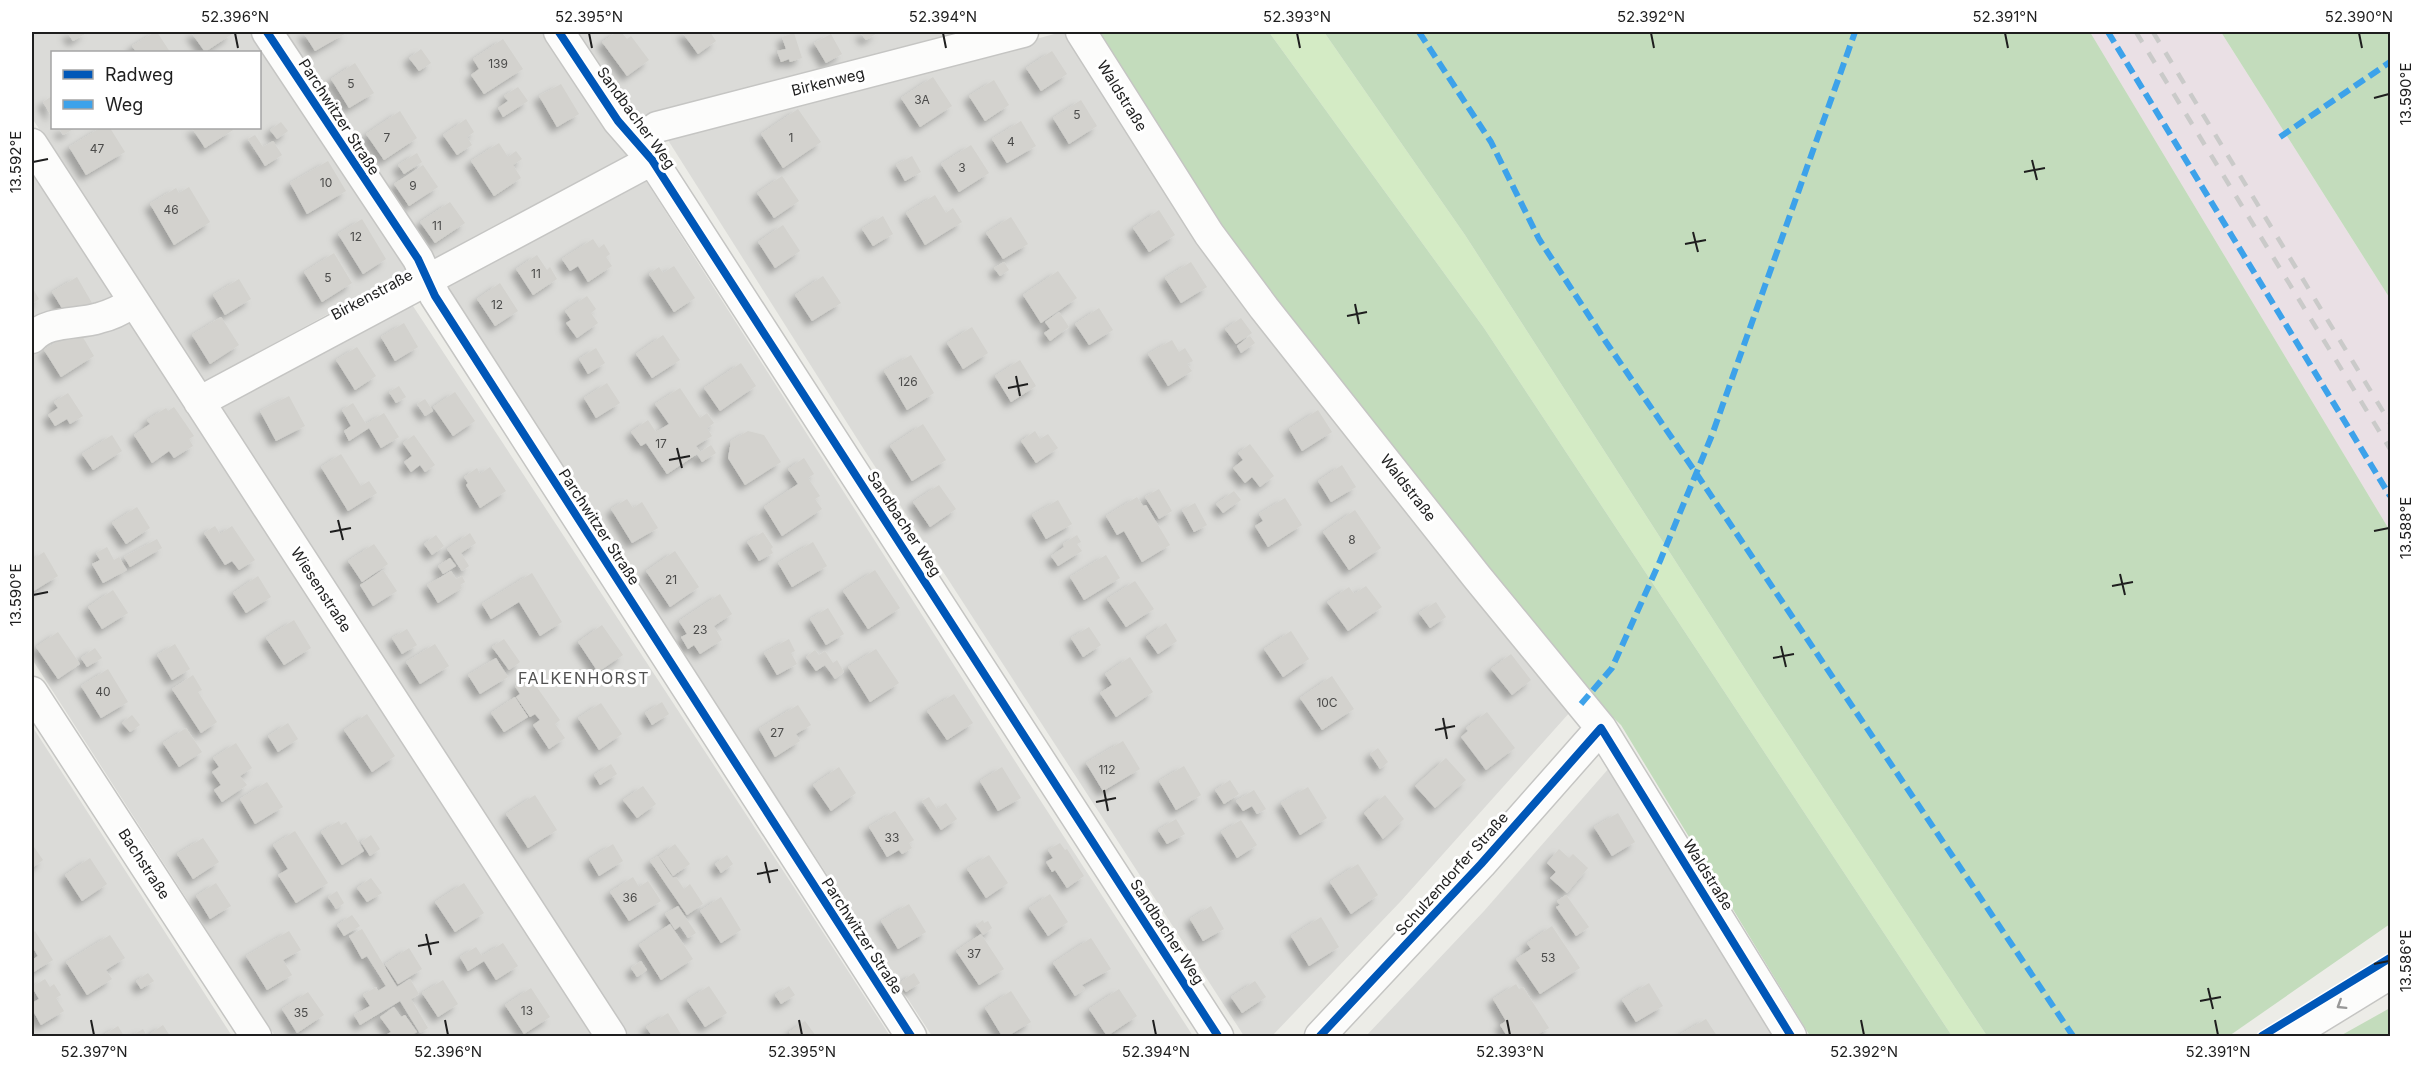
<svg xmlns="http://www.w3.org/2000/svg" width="2422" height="1068" viewBox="0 0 2422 1068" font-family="Inter,sans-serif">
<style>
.residential{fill:#dbdbd8;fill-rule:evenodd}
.industrial{fill:#eae0e5}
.grass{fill:#d4ebc5}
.forest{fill:#c3dcbc}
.building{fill:#d3d2ce;filter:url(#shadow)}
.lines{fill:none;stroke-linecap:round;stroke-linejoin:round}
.minor-casing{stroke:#c5c5c3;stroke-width:33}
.minor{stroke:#fcfcfb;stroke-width:30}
.rail{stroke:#cacac9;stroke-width:4.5;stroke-dasharray:12 12;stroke-linecap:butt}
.quiet{stroke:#3da2ea;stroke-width:6;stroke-dasharray:12 6;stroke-linecap:butt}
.cycleway-casing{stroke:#fff;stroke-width:11}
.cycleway{stroke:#0057b8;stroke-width:8}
.oneway{stroke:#989898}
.ticks{fill:none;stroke:#1e1e1e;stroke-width:2}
.labels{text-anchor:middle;stroke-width:6;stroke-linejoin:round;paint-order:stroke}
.number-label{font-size:12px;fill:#4b4b4a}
.street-label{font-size:15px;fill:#1e1e1e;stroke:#fff}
.neighbourhood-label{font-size:16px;letter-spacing:1.5px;fill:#515151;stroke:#fff}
.neatline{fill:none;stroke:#1e1e1e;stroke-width:2}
.ticks-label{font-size:15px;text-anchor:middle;fill:#1e1e1e}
</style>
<defs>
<filter id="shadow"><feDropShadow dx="-5.5" dy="5.5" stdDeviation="3" flood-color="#0004"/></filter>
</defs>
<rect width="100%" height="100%" fill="#ecece7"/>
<!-- residential -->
<path class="residential" d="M32 32H256L412 268 204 382 32 118ZM52 52H260V128H52Z
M277 32H547L629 156 429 263Z
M571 32H971L640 117 632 114Z
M1062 32H1070L1571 711 1401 901 1272 1036H1244L863 448 666 137Z
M32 170 595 1036H275L32 659Z
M646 181 1020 769 1193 1036H932L445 287Z
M411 303 797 892 890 1036H629L219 403Z
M32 726 232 1036H32Z
M1610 767 1777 1036H1366L1484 911Z"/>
<!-- industrial -->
<path class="industrial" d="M2090 32H2221L2389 297 2390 299V531Z"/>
<!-- grass -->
<path class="grass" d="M1269 32H1324L1465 235 1754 683 1987 1036H1952L1484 328Z"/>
<!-- forest -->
<path class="forest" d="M1098 32H1269L1484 328 1952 1036H1810L1621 725 1571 677 1239 256Z
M1324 32H2090L2390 531V924L2229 1036H1987L1754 683 1465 235Z
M2221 32H2390V299L2389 297Z
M2390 1008V1036H2340Z"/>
<!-- building -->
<path class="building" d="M67 32H88L73 41Z
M155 32H157L170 52H136L132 46Z
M191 32H230L232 34 205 52Z
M303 32H348L315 51Z
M617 32H621L627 39 631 36 649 60 627 76 602 42Z
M682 32H710L716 41 698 54Z
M860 32H879L866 40Z
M794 33 802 58 790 62 789 59 781 62 777 51 786 49 782 37Z
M831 34 842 54 826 63 814 43Z
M503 39 523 69 484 94 471 75 479 69 473 59Z
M421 49 431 63 419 71 409 58Z
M1052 51 1067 74 1041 91 1026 68Z
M355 63 374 93 349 108 331 79Z
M933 77 952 106 920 127 901 98Z
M994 80 1009 105 985 121 969 96Z
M561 84 579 114 557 127 539 96Z
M518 87 528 101 503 117 498 108 508 101 504 96Z
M52 96V117L43 102Z
M1081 100 1097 126 1069 144 1053 118Z
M798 109 821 142 783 168 761 134Z
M400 111 417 138 384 160 366 134Z
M466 119 474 132 467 137 472 145 457 155 443 135Z
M1021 121 1036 146 1007 163 992 139Z
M281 122 288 131 277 139 270 130Z
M59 128H75L63 135Z
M100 128H110L125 152 86 175 69 147Z
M192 128H231L233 130 205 148Z
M255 135 263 147 273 141 282 155 265 166 248 139Z
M499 143 508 157 516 151 522 159 513 165 521 178 494 196 471 161Z
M971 145 989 173 959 192 941 164Z
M417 153 422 162 404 174 398 165Z
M912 156 921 172 905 181 896 165Z
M328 161 346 191 307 214 290 183Z
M423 165 438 187 409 206 394 184Z
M782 176 799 201 774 218 757 193Z
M189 187 210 222 174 245 150 204 176 188 179 193Z
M935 195 946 213 953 208 962 222 925 245 906 213Z
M450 202 465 223 435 243 420 222Z
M1159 210 1175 235 1149 252 1133 228Z
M883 216 893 234 873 246 862 229Z
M1011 217 1028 244 1003 259 986 233Z
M362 219 386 259 363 274 338 234Z
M783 225 800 251 775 268 758 242Z
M593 239 599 248 604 244 610 254 606 257 612 266 588 282 578 266 570 271 562 259Z
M334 253 352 283 322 302 304 272Z
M537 255 547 270 550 267 557 279 533 295 516 269Z
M1004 262 1009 270 1000 276 994 268Z
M1191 262 1207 287 1181 303 1165 278Z
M674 266 695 298 674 312 649 274 659 267 663 273Z
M1058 271 1077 298 1041 323 1023 295Z
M823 276 841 303 812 321 795 295Z
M77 277 92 303 68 318 52 292Z
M239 279 251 299 225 315 213 295Z
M500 283 518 311 495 326 477 299Z
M32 287 39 299 32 304Z
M587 296 596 309 591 313 598 323 577 338 566 323 571 320 565 311Z
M1099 308 1113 330 1089 345 1075 324Z
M1059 312 1069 327 1050 341 1044 333 1050 329 1045 322Z
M221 317 239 345 210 364 192 335Z
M1241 318 1252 333 1236 344 1225 329Z
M404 323 418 347 395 361 381 337Z
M972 327 988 353 963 369 947 343Z
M78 329 94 356 61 377 44 350Z
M663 335 680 360 652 378 636 354Z
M1250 336 1255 343 1241 353 1237 346Z
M1172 340 1179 352 1185 348 1193 361 1187 364 1192 371 1168 386 1148 354Z
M357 347 376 376 355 390 336 360Z
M596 348 605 363 588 374 579 359Z
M911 355 934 393 907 410 884 371Z
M1020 360 1036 386 1011 402 995 376Z
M741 363 756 386 720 411 704 388Z
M607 383 620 403 596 418 584 398Z
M399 386 406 397 396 403 389 392Z
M680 388 700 418 707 413 714 423 707 428 712 436 696 446 700 452 711 445 716 453 702 462 697 454 667 474 646 443 641 446 631 432 648 420 656 432 669 424 655 404Z
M455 392 475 421 453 436 433 407Z
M68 393 83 416 70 424 67 419 55 426 48 415 58 408 54 402Z
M289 396 305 426 276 441 260 411Z
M425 399 433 411 425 416 417 404Z
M353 403 366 424 384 413 399 437 381 448 369 428 349 441 344 431 351 426 342 410Z
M174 407 194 436 189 439 193 446 174 458 169 451 152 463 134 435 150 424 147 420 166 408 168 411Z
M1318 410 1332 432 1302 451 1289 429Z
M923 424 946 460 912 481 890 446Z
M748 431 764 435 781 462 745 485 728 458 731 441Z
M1035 431 1040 439 1048 434 1058 448 1036 463 1021 441Z
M112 435 122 451 93 470 82 454Z
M414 435 435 465 425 472 420 465 411 472 404 462 412 456 403 443Z
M1250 444 1274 476 1260 487 1252 477 1245 483 1233 468 1243 460 1238 453Z
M341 454 361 486 369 481 377 493 348 511 321 467Z
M804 458 814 474 808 478 820 496 815 499 822 509 782 536 764 507 798 484 788 469Z
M1342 465 1356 487 1331 502 1318 481Z
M490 467 506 491 480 508 466 485 468 483 464 477 477 468 480 474Z
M939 485 956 509 930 527 913 502Z
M1159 489 1172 511 1159 519 1145 497Z
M1234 491 1241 500 1223 513 1216 504Z
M1137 497 1143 506 1146 505 1170 545 1142 562 1124 531 1117 535 1106 516Z
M1285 498 1302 525 1268 547 1255 526 1263 521 1259 514Z
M627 499 633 508 642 502 658 528 632 543 611 509Z
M1058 500 1072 524 1046 539 1032 515Z
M1195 503 1207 525 1194 532 1182 510Z
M137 507 150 528 126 544 112 523Z
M1355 510 1381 548 1349 570 1323 532Z
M215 526 220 534 232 526 255 560 239 570 232 561 225 565 204 533Z
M763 532 773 547 771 549 773 553 759 561 747 542Z
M470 533 476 543 461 553 469 566 462 571 447 549Z
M436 535 444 546 432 555 424 544Z
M1077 535 1081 542 1077 544 1082 551 1058 566 1051 556 1064 547 1063 544Z
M157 539 162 548 130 567 124 557Z
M813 542 827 566 792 587 778 563Z
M374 544 388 564 362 582 348 561Z
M107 547 114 560 119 557 127 570 103 583 92 564 100 560 96 553Z
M675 551 699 587 670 607 646 571Z
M44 552 58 576 32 592V560Z
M1106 555 1120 578 1084 600 1070 577Z
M450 558 456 566 443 574 438 566Z
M383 570 397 591 373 606 360 585Z
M875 570 900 608 868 629 843 591Z
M451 571 456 579 462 576 465 582 460 585 462 588 438 603 427 585Z
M532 573 562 622 540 636 519 602 491 619 482 604Z
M258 576 271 597 246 613 233 593Z
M1135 581 1154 609 1126 627 1107 599Z
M1366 586 1382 607 1348 631 1327 602 1349 587 1354 594Z
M113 590 128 613 102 629 88 607Z
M720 594 732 614 714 626 722 640 700 654 694 645 688 649 681 637 687 634 679 621Z
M1436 602 1446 617 1430 628 1419 613Z
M828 608 844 634 826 645 810 619Z
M294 620 311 648 284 665 266 638Z
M1166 623 1177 641 1158 654 1146 637Z
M602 625 623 655 598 672 578 642Z
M1089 627 1101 645 1083 657 1071 638Z
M407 629 417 645 402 654 392 638Z
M1291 631 1309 659 1283 677 1264 649Z
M58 632 80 664 58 679 36 647Z
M504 639 520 662 509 670 492 647Z
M789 639 795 651 791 653 797 664 777 675 764 653Z
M175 644 190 669 172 680 157 655Z
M435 644 449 666 420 684 406 662Z
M95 648 102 658 87 667 81 658Z
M876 649 899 683 870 702 848 667Z
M815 650 819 655 825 651 833 663 837 660 844 672 835 679 825 665 816 671 806 657Z
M1511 654 1531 680 1512 695 1491 669Z
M1130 657 1153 692 1116 717 1100 693 1112 685 1105 674Z
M496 658 508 677 480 694 468 675Z
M108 669 128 702 101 718 81 686Z
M193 675 202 690 198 692 217 722 201 733 172 689Z
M529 676 560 720 555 724 565 738 549 749 533 725 540 720 535 714 530 717 516 697 520 694 515 686Z
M1332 676 1354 709 1322 730 1300 698Z
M954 694 973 723 947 740 927 711Z
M515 697 528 717 504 732 491 713Z
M662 702 669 714 652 725 645 713Z
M601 703 622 734 599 750 578 718Z
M798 705 811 725 796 734 800 741 775 757 759 729Z
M1487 712 1515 748 1486 770 1461 737 1468 731 1466 728Z
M367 714 395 756 372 772 344 730Z
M132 715 140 725 130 732 122 723Z
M288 723 298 739 278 752 268 736Z
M186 728 202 752 179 767 163 743Z
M1123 741 1140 769 1103 791 1086 763Z
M236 743 252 768 240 776 247 785 222 802 214 790 221 785 212 772 219 767 213 758Z
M1378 748 1388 762 1380 769 1370 754Z
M1446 758 1466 780 1435 808 1415 786Z
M611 764 617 774 600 785 594 775Z
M1184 766 1201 795 1176 810 1159 781Z
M839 767 856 793 831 811 813 785Z
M1002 767 1021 798 998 811 980 781Z
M1230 780 1239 794 1224 804 1215 790Z
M267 782 283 807 255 824 240 799Z
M643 786 656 804 637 818 623 800Z
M1308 787 1327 818 1300 835 1281 803Z
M1254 790 1266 809 1257 814 1252 806 1243 811 1236 801Z
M535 795 557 830 528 848 506 814Z
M1385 795 1404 819 1383 839 1364 813Z
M929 797 937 809 946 803 957 819 941 830 922 801Z
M895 811 914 840 909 843 912 848 902 854 899 850 887 857 869 827Z
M1618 813 1635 842 1612 856 1594 827Z
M1176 819 1185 834 1167 844 1158 830Z
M1241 820 1257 845 1237 858 1221 832Z
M339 821 341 825 346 822 364 851 342 865 321 832Z
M295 831 328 883 296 903 278 875 288 869 273 845Z
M371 835 380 849 370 856 361 842Z
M203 838 219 862 193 879 177 854Z
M1060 843 1065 850 1067 849 1084 876 1067 888 1055 870 1052 872 1046 862 1053 858 1048 850Z
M32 844 43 860 32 868Z
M613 844 623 861 599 876 589 859Z
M675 844 690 864 673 876 659 856Z
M1559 849 1569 858 1573 854 1588 868 1567 893 1550 878 1556 872 1547 863Z
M727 855 733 864 721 873 715 864Z
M989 855 1008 883 986 898 967 869Z
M658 856 673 878 676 877 684 889 690 884 703 904 687 915 650 861Z
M90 858 107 884 82 901 65 875Z
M1358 864 1378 895 1351 914 1330 882Z
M633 877 639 887 648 881 661 901 629 921 610 892Z
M371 878 382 893 367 902 357 888Z
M216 883 231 906 210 919 196 896Z
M464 883 484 913 455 932 435 902Z
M337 891 344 903 336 909 328 897Z
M1050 894 1068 922 1048 936 1029 908Z
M1566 895 1589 927 1576 936 1556 907 1560 905 1557 901Z
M721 897 741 930 721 943 700 911Z
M909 904 926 932 898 949 881 921Z
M678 906 696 933 688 938 680 926 675 930 665 914Z
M1211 906 1224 929 1203 941 1190 919Z
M352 915 360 926 344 936 337 925Z
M1321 917 1339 947 1309 966 1291 936Z
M983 920 984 923 988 921 992 928 983 935 976 925Z
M670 924 693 959 661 980 639 945Z
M1552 926 1580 968 1540 994 1516 959 1531 949 1527 943Z
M362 929 397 987 410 979 419 994 411 999 428 1028 420 1033 400 1001 360 1025 354 1015 370 1006 363 995 376 987 378 991 386 986 367 956 362 959 349 936Z
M35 931 53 960 32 973V960L38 956 32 946V934Z
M289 931 301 950 283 960 292 975 267 990 246 956Z
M981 934 1004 969 979 985 956 951Z
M110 935 125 958 106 970 112 979 87 995 66 962Z
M1091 938 1111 969 1082 985 1085 989 1075 996 1053 963Z
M503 943 518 966 496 980 484 961 468 971 460 957 476 947 482 956Z
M409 948 422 969 398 984 385 964Z
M641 961 647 970 637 977 631 968Z
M148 973 154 981 141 989 136 981Z
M914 973 920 983 906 992 899 983Z
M45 979 50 987 54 984 61 995 56 998 64 1011 41 1025 32 1009V1003L39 999 32 987Z
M443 980 458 1004 438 1017 422 993Z
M1255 981 1266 997 1242 1013 1231 997Z
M1649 983 1663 1006 1636 1022 1622 1000Z
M1516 984 1519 989 1523 987 1549 1028 1535 1036H1507L1500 1025 1506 1021 1493 999Z
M709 986 727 1013 705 1027 687 1000Z
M789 986 795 995 781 1004 775 995Z
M531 988 550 1017 524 1034 505 1005Z
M1119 989 1137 1016 1107 1036 1089 1009Z
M1011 991 1031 1022 1008 1036H1002L985 1008Z
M308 992 324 1015 297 1033 282 1009Z
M394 1007 401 1017 405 1015 417 1032 410 1036H384L391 1032 380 1017Z
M668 1013 682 1036H652L646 1027Z
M1706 1019 1717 1036H1683L1681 1034Z
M805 1021 816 1036H792L789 1032Z
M163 1025 170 1036H131L143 1029 147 1036Z
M118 1026 124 1036H102Z"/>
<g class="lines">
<!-- minor casing -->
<g class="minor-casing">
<path id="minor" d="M267 32 418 259 435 296 911 1036
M559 32 618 121 652 160 1218 1036
M1081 32 1209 234 1264 308 1477 577 1601 728 1791 1036
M637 142 657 127 1023 32
M32 144 611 1036
M32 338C48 320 77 325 99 318 112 315 123 309 134 302
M199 402 652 160
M32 692 256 1036
M1320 1036 1481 864 1601 728
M2289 1036 2390 974"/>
</g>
<!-- minor -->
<use href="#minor" class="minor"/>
<!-- rail -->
<path class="rail" d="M2136 32 2390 449
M2153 32 2390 423"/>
<!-- quiet -->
<path class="quiet" d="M1419 32 1491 142 1539 239 1606 342 1696 473 2073 1036
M2108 32 2390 496
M2280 137 2390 62
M1581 704 1612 668 1660 561 1712 435 1855 32"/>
<!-- cycleway casing -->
<g class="cycleway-casing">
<path id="cycleway" d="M267 32 418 259 435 296 911 1036
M559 32 618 121 652 160 1218 1036
M1320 1036 1481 864 1601 728 1791 1036
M2262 1036 2390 958"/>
</g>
<!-- cycleway -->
<use href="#cycleway" class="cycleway"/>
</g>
<!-- one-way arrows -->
<defs><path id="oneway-chevron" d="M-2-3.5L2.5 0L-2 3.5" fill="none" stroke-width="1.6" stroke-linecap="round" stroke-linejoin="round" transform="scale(1.5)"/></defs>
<use class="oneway" href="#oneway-chevron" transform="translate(2341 1005) rotate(148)"/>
<!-- ticks -->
<path class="ticks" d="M235 33 238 48M589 33 592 48M943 33 946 48M1297 33 1300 48M1651 33 1654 48M2005 33 2008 48M2359 33 2362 48M2374 98 2389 94M2032 160 2037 180M33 162 48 159M2024 172 2045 168M1693 232 1698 252M1685 244 1706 240M1355 304 1359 324M1347 316 1367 312M1016 376 1020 396M1008 388 1028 384M677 448 682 468M669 460 690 456M338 520 343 540M2374 531 2389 528M330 532 351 528M2120 574 2125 595M2112 586 2133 582M33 595 48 592M1781 646 1786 667M1773 658 1794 654M1443 718 1447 739M1435 730 1455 726M1104 790 1108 811M1096 802 1116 798M765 862 770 883M757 874 778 870M426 934 431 955M418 946 439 942M2374 964 2389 961M2208 988 2213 1009M2200 1001 2221 997M91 1020 94 1035M445 1020 448 1035M799 1020 802 1035M1153 1020 1156 1035M1507 1020 1510 1035M1861 1020 1864 1035M2215 1020 2218 1035"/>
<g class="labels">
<!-- number labels -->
<g class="number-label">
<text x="498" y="68">139</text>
<text x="351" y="88">5</text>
<text x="922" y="104">3A</text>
<text x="1077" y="119">5</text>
<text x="387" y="142">7</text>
<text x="791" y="142">1</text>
<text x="1011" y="146">4</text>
<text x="97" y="153">47</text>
<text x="962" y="172">3</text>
<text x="326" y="187">10</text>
<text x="413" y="190">9</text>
<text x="171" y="214">46</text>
<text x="437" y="230">11</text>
<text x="356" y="241">12</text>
<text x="536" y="278">11</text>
<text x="328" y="282">5</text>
<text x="497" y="309">12</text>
<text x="908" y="386">126</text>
<text x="661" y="448">17</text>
<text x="1352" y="544">8</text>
<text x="671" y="584">21</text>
<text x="700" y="634">23</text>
<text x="103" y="696">40</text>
<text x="1327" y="707">10C</text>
<text x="777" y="737">27</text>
<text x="1107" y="774">112</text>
<text x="892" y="842">33</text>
<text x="630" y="902">36</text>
<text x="974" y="958">37</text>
<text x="1548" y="962">53</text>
<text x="527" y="1015">13</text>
<text x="301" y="1017">35</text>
</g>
<!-- street labels -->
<g class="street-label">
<text transform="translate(828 82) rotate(-14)" y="5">Birkenweg</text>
<text transform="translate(1122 96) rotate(58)" y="5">Waldstraße</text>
<text transform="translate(339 117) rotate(57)" y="5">Parchwitzer Straße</text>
<text transform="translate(636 118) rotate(54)" y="5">Sandbacher Weg</text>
<text transform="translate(372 295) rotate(-28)" y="5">Birkenstraße</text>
<text transform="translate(1408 488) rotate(52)" y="5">Waldstraße</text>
<text transform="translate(904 524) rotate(57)" y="5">Sandbacher Weg</text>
<text transform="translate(599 527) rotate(57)" y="5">Parchwitzer Straße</text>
<text transform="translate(321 590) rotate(57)" y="5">Wiesenstraße</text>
<text transform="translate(144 864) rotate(57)" y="5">Bachstraße</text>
<text transform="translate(1452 874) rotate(-48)" y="5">Schulzendorfer Straße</text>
<text transform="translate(1708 875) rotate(58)" y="5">Waldstraße</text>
<text transform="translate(1167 932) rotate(57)" y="5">Sandbacher Weg</text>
<text transform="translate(862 936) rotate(57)" y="5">Parchwitzer Straße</text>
</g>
<!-- neighbourhood labels -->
<g class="neighbourhood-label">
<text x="584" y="684">FALKENHORST</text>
</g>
</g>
<!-- border -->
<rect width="2422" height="1068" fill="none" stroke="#ffffff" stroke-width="66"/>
<!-- legend -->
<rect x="51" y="51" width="210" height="78" fill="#ffffff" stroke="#a5a5a5" stroke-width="1.5"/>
<rect x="63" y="70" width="30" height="9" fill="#0057b8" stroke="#a5a5a5" stroke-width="1.5"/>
<text x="105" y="81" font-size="18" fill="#1e1e1e">Radweg</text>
<rect x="63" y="100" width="30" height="9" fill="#3da2ea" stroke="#a5a5a5" stroke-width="1.5"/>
<text x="105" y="111" font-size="18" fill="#1e1e1e">Weg</text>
<rect x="33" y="33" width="2356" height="1002" class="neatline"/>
<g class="ticks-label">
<text x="235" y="22">52.396°N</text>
<text x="589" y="22">52.395°N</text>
<text x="943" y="22">52.394°N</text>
<text x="1297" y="22">52.393°N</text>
<text x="1651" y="22">52.392°N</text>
<text x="2005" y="22">52.391°N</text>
<text x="2359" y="22">52.390°N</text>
<text transform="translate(2406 94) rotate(-90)" y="5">13.590°E</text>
<text transform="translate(16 162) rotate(-90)" y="5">13.592°E</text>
<text transform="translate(2406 528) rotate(-90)" y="5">13.588°E</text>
<text transform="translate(16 595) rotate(-90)" y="5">13.590°E</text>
<text transform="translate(2406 961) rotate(-90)" y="5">13.586°E</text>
<text x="94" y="1057">52.397°N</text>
<text x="448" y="1057">52.396°N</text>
<text x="802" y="1057">52.395°N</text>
<text x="1156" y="1057">52.394°N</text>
<text x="1510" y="1057">52.393°N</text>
<text x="1864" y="1057">52.392°N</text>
<text x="2218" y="1057">52.391°N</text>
</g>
</svg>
